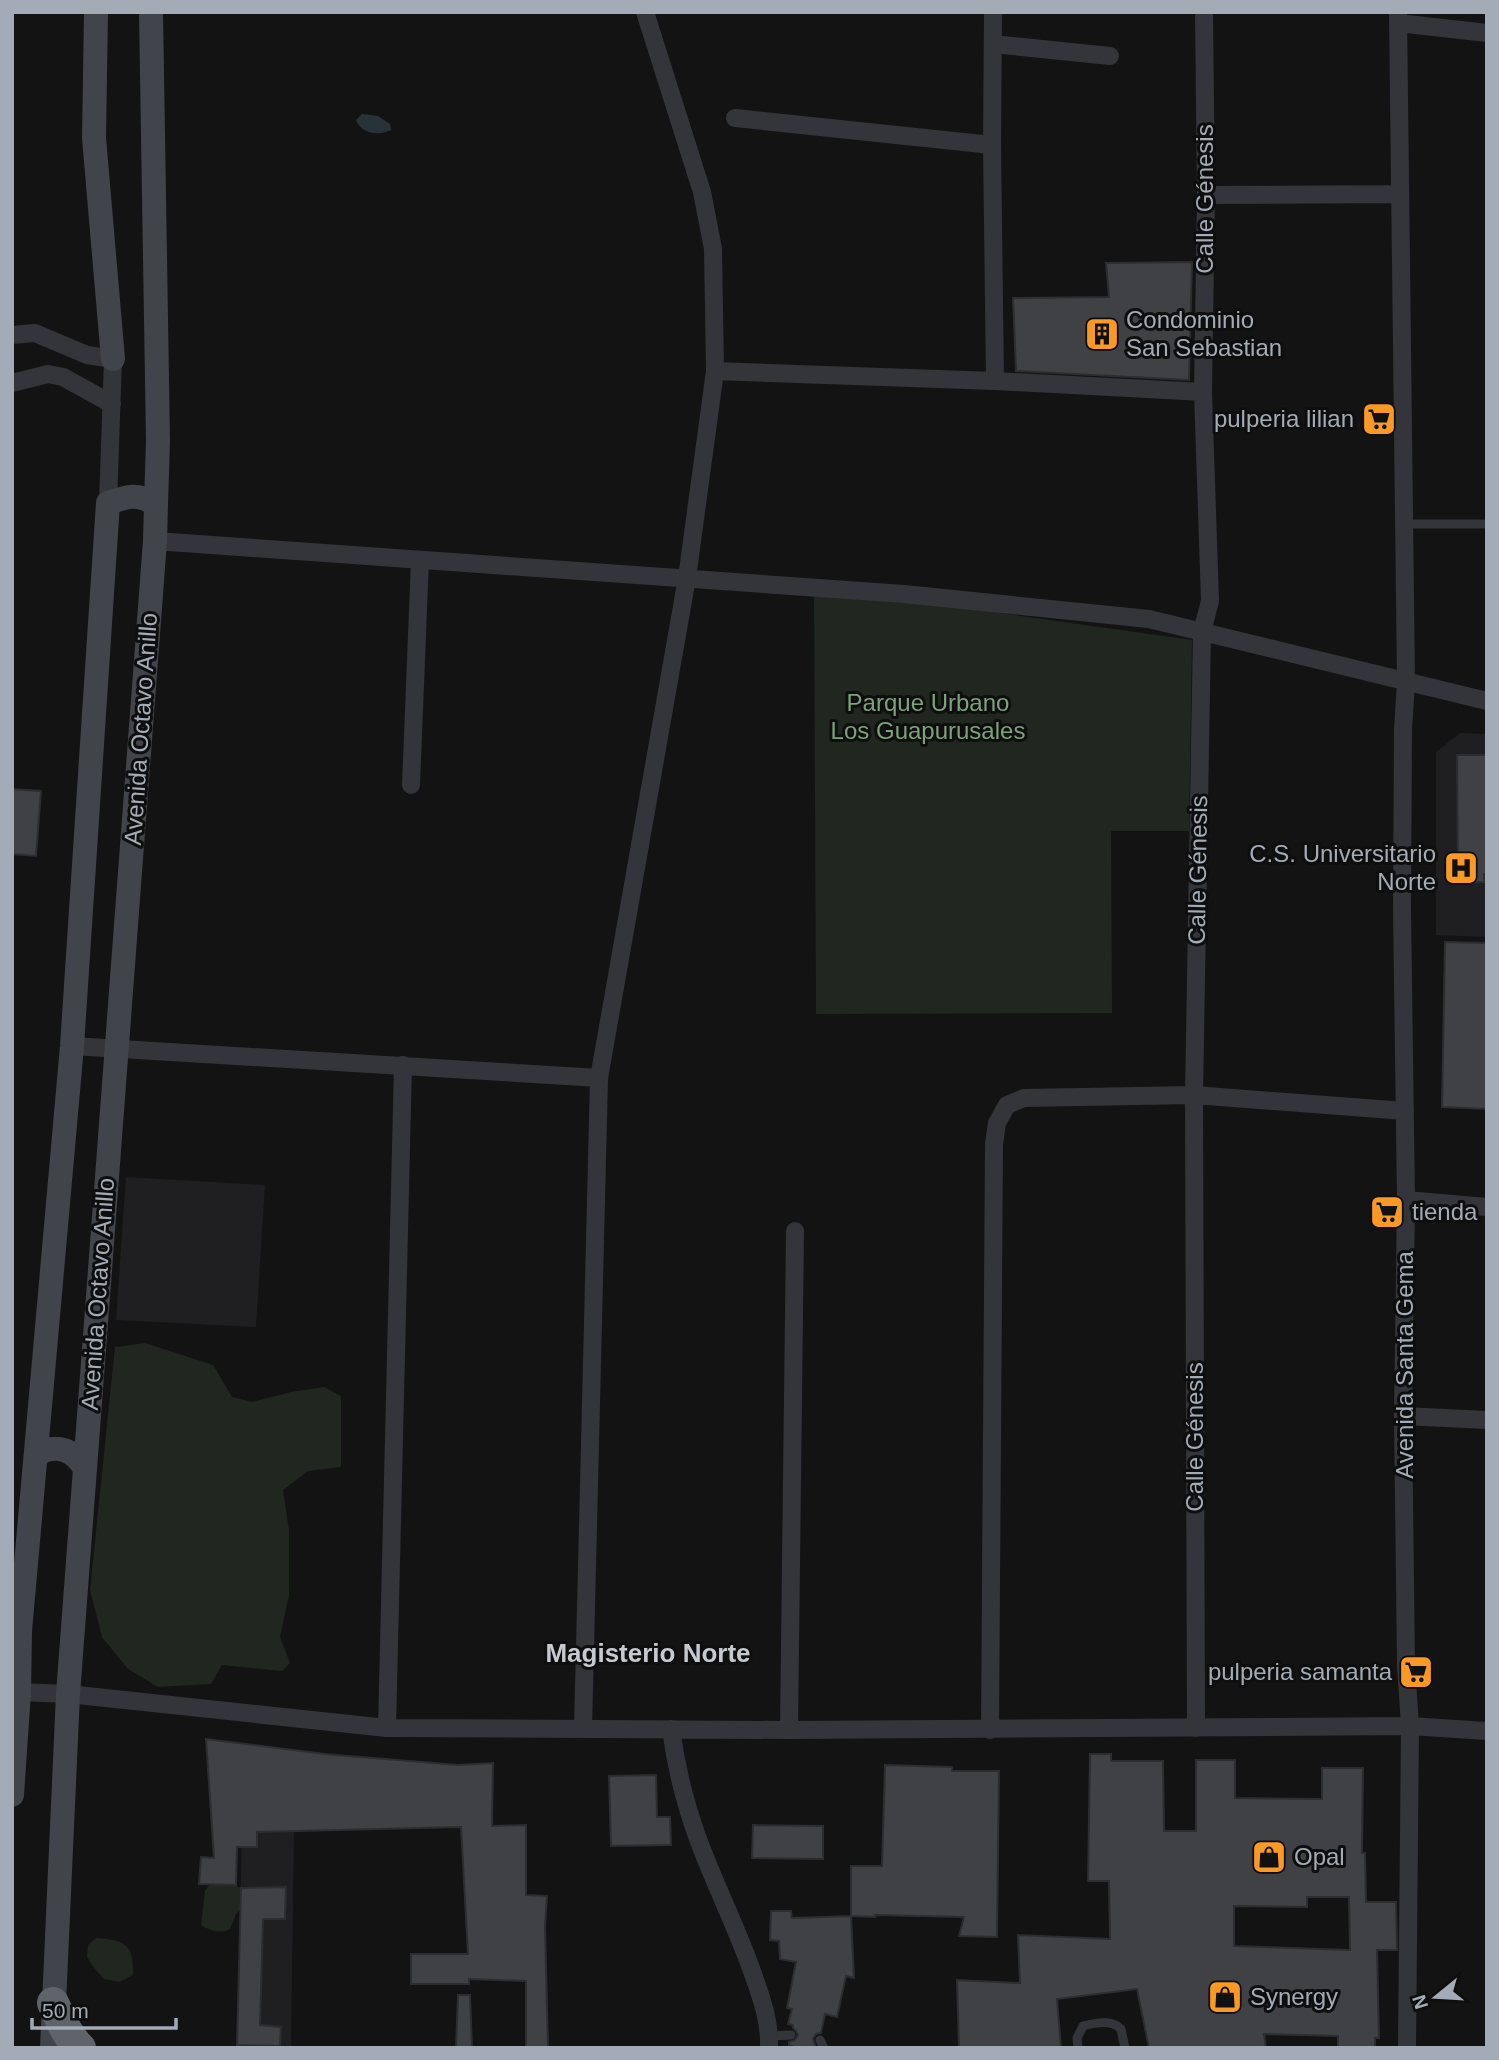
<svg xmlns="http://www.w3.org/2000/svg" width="1499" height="2060" viewBox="0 0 1499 2060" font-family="Arial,sans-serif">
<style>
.built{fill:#1f1f21}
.green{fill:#1f271f}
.water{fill:#283339}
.building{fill:#3f4144;stroke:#2c2d31;stroke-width:2;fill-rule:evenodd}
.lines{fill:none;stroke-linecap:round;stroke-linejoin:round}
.lane{stroke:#33353a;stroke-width:9}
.street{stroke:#33353a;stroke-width:18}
.secondary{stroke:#41444a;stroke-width:24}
.highway{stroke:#5f646b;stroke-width:32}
.labels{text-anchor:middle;stroke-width:6;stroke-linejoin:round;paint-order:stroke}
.street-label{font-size:24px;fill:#a3abb6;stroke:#0e0e0f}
.poi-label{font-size:24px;fill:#a3abb6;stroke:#0e0e0f;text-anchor:start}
.park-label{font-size:24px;fill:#7ca279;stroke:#0e0e0f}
.neighbourhood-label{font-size:26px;font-weight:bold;fill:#c5cad1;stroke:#0e0e0f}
</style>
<rect width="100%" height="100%" fill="#131314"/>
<!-- built -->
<path class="built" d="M1460 733 1487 734V937L1436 935V752Z
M126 1177 265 1185 256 1327 116 1320Z
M294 1831 291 2047 237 2045 242 1832Z"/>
<!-- green -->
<path class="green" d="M814 587 1192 640 1189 831H1111L1112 1013 816 1014Z
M145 1343 213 1365 232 1397 252 1402 291 1392 324 1387 341 1396V1467L308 1471 283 1490 289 1530V1595L280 1637 290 1663 282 1671 222 1665 211 1684 158 1687 128 1669 102 1637 90 1590 115 1347Z
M210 1884 233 1885 241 1888 240 1910 236 1914 230 1929C219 1934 211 1931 201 1925L205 1891Z
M96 1938C125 1940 134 1944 133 1975L120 1982 104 1979 95 1969 87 1957 88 1945Z"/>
<!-- water -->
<path class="water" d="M362 114 378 116 390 124 391 130C380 136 361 134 356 120Z"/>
<!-- building -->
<path class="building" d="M1192 262 1189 380 1016 371 1013 298 1109 297 1106 263Z
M1457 755H1487V874H1484V882H1458Z
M12 789 41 791 36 856 12 854Z
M1445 942 1487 943V1109L1442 1107Z
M206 1739 325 1754 458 1765 493 1763 492 1826 526 1825V1895L547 1896 545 1926 548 2048H526V1981L469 1979V1984H411V1954H468L461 1827 257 1832V1847H237L236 1885 199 1884 201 1857 214 1858Z
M1090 1754H1111V1761H1163L1164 1831H1196V1760H1235V1798L1322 1799V1768H1363L1362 1853H1365L1366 1902H1396L1397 1950H1377L1379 2038H1375V2048H1338V2036L1264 2034 1266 2048H1149L1137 1989 1057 1999 1061 2048H959L957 1980 1020 1983 1018 1935 1110 1939 1109 1881H1088ZM1307 1897H1349L1350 1950 1234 1946V1906L1307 1907Z
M885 1765 952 1767V1771H999L997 1937 959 1936 964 1917 875 1915V1917L851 1916V1866H882Z
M656 1775 657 1817H670L671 1845 611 1846 609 1776Z
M753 1825 823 1826V1859L752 1858Z
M286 1887 285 1919H263L260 2025 281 2027 280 2046 237 2045 241 1888Z
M771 1911H791L792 1918 851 1916 854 1978 846 1976 837 2017 825 2014 821 2033 816 2034 813 2039 816 2048H797L789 2045V2042L795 2040 798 2035 796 2031 793 2028V2025L788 2024 792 2009 787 2008 796 1962 780 1959 779 1941 770 1940Z
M458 1995H470L472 2048H456Z"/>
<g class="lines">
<!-- lane -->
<path class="lane" d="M1404 524H1487
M770 2036 791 2035
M820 2040 824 2048
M1078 2048 1077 2038 1083 2026C1095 2023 1111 2019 1121 2029L1125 2048"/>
<!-- street -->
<path class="street" d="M993 12 992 145 995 381
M1398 12 1406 682 1403 730 1402 909 1406 1200 1403 1416 1406 1665 1410 1726 1407 2048
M1398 23 1487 33
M993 44 1110 56
M735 118 992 145
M1206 195 1400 194
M12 335 35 333 87 355 113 359 108 503
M715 371 995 381 1203 392
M12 383 48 374 63 377 112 404
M155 541 904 594 1149 619 1487 701
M411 785 420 560
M72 1046 599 1078
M1406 1200 1487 1207
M1403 1416 1487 1420
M19 1692 68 1694 387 1728 789 1730 1410 1726 1487 1731
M387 1728 403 1065
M1196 1728 1194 1095 1202 632 1210 601 1203 392 1206 195 1204 12
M583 1729 599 1078 687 578 715 371 713 249 702 192 645 12
M671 1729C676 1768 685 1803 698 1839 715 1885 737 1928 753 1974 762 1999 770 2022 769 2048
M789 1730 795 1231
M990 1730 994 1144 997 1123 1007 1105 1024 1098 1194 1095 1405 1111"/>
<!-- secondary -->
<path class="secondary" d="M96 12 94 138 113 359
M151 12 158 441 156 504
M36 1455C56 1443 74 1449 85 1469
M12 1795 19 1692 20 1631 72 1046 108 503C128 496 137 493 156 504L155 541 68 1694 52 2048"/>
<!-- highway -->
<path class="highway" d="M53 2003C60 2018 67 2036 80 2048"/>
</g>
<!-- icons -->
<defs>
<g id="building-square" transform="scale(1.75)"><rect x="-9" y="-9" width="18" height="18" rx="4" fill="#fa9925" stroke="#0e0e0f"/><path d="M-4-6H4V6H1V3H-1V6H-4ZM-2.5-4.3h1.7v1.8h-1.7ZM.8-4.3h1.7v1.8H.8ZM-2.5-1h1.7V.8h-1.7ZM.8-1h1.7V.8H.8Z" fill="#111"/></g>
<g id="supermarket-square" transform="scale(1.75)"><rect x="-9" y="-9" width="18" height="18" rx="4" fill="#fa9925" stroke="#0e0e0f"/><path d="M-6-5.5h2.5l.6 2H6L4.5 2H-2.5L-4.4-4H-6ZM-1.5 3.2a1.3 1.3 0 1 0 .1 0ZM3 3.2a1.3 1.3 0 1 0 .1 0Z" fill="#111"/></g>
<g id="hospital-square" transform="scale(1.75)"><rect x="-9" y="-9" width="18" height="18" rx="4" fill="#fa9925" stroke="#0e0e0f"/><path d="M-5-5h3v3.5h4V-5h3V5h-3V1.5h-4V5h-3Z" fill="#111"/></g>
<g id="shop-square" transform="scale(1.75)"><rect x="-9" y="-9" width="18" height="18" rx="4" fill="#fa9925" stroke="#0e0e0f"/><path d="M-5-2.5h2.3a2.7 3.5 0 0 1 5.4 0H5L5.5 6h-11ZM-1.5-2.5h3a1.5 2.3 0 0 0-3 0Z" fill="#111"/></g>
</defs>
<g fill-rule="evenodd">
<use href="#building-square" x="1102" y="334"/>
<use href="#supermarket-square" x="1379" y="419"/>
<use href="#hospital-square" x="1461" y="868"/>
<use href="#supermarket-square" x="1387" y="1212"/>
<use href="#supermarket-square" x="1416" y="1672"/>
<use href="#shop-square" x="1269" y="1857"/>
<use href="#shop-square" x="1225" y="1997"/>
</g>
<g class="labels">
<!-- street labels -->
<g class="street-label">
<text transform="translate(1205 199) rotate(-90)" y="8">Calle Génesis</text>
<text transform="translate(141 729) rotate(-86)" y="8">Avenida Octavo Anillo</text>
<text transform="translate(1198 870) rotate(-89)" y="8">Calle Génesis</text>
<text transform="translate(98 1294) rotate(-86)" y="8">Avenida Octavo Anillo</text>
<text transform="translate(1405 1365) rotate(-90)" y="8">Avenida Santa Gema</text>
<text transform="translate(1195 1437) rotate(-90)" y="8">Calle Génesis</text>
</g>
<!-- poi labels -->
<g class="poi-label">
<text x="1126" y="328">Condominio<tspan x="1126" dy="28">San Sebastian</tspan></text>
<text x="1354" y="427" text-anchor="end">pulperia lilian</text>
<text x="1436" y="862" text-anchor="end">C.S. Universitario<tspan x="1436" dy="28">Norte</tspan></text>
<text x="1412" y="1220">tienda</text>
<text x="1392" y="1680" text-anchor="end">pulperia samanta</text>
<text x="1294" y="1865">Opal</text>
<text x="1250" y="2005">Synergy</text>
</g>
<!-- park labels -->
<g class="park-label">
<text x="928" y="711">Parque Urbano<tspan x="928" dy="28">Los Guapurusales</tspan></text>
</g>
<!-- neighbourhood labels -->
<g class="neighbourhood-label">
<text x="648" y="1662">Magisterio Norte</text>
</g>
</g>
<!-- border -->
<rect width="1499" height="2060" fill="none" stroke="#a3abb6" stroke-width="28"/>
<!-- north arrow -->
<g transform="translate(1436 1997) rotate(252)" stroke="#0e0e0f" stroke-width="5" paint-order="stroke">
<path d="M0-5L12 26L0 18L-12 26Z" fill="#a3abb6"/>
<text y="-10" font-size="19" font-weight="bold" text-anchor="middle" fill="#a3abb6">N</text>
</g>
<!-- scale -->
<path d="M32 2018v10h144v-10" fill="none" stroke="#a3abb6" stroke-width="3.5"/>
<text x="42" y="2018" font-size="21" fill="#a3abb6" stroke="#0e0e0f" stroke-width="5" paint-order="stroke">50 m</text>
</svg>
